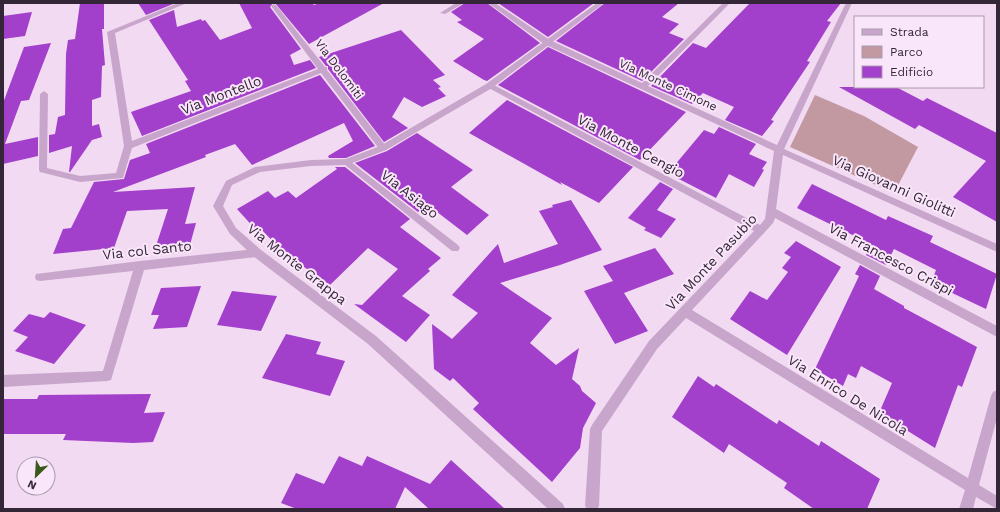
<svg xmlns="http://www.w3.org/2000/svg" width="1000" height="512" viewBox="0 0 1000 512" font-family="'Work Sans',sans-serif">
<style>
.green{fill:#c299a1}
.building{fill:#a23fcb}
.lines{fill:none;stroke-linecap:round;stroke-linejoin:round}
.minor{fill:#c8a5cb;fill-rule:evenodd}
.tertiary{fill:#c8a5cb;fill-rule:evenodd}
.labels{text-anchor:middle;stroke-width:4;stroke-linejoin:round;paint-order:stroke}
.far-street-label{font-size:12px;fill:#332737;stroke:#fae6fa}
.street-label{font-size:14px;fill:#332737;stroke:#fae6fa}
</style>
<rect width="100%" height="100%" fill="#f2daf3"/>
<!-- green -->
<path class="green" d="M815 95 864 116 918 147 894 193 790 147Z"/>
<!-- building -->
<path class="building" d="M80 3H104V29H102L105 65 102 66 101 97 92 100V126L99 124 102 137 92 140 70 172H69L72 146 49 153V135L55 134 58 117 65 115 66 54 68 40 75 39Z
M138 3H172L173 4 146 15Z
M239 3H273L270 7 301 49 290 55 294 65 310 60 316 68 142 136 131 112 191 91 185 81 188 80 149 20 174 10 177 27 201 19 202 21 205 20 220 40 252 28Z
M275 3H312L314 5 319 3H384L309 44Z
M465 3H487L540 43 487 81 484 80 453 61 484 39 457 22 462 20 451 12Z
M498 3H594L548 37Z
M605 3H679L662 17 679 24 669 33 684 39 642 81 556 41Z
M750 3H841L827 21 831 22 807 61 810 62 771 120 774 121 762 136 725 120 734 107 703 93 692 104 651 86 693 43 706 48Z
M32 12 25 36 3 39V16Z
M401 30 445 75 433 80 441 87 438 88 446 96 422 107 404 97 392 117 408 128 384 142 328 69V66H326L319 57Z
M51 43 29 100 21 101 5 144 38 137V156L3 164V145H4L3 144V103L24 47Z
M548 47 686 112 640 160 498 85Z
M320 75 375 146 346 158H329L328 156 353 141 344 123 252 165 235 144 205 155 206 157 113 192 195 187 185 224 196 223 188 252 153 255 168 209 127 211 114 248 53 254 63 229 71 228 94 182 124 179 130 160 150 153 146 144Z
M839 87H896L923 101 927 98 997 133V222L953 197 986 161 919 125 915 129Z
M507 100 633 167 599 203 560 182 562 185 469 133Z
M719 127 756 144 749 154 767 162 762 169 764 170 754 187 729 174 716 198 675 177 676 176 669 172 704 130 714 134Z
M417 133 473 170 451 187 489 215 467 235 428 205 418 212 355 163 387 151Z
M335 167H345L410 219 400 227 441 258 428 269 430 271 402 296 430 315 406 342 354 304 362 305 398 269 368 248 330 285 284 253 260 228 256 230 237 209 268 191 275 198 288 191 296 198 337 169Z
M660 182 673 189 657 210 676 219 661 238 644 230 646 228 628 218Z
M812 184 886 220 888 216 933 236 930 242 997 274 986 309 931 283 936 270 894 249 886 265 866 255 871 244 797 208Z
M571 200 602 250 560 265 500 283 552 318 530 343 556 365 579 348 572 379 580 386 582 391 596 403 583 428 580 448 552 482 473 409 479 403 453 378 450 381 434 369 432 324 452 339 478 313 452 295 498 244 504 263 558 244 539 211 553 207 552 205Z
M796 241 841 267 787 355 730 319 750 291 767 300 788 272 782 268 791 257 784 253Z
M655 248 674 274 624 293 648 331 615 344 584 291 613 281 603 266Z
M860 265 880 276 874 289 904 306V308L977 347 962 387 958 385 935 448 879 413 892 383 861 366 856 378 848 374 843 386 815 369 859 276 855 274Z
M201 286 187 327 153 329 159 315H151L161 288Z
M232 291 277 296 261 331 217 325Z
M50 312 86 325 54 364 15 351 28 337 13 331 29 314 44 318Z
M286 334 321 342 316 354 345 361 330 396 262 378Z
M698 376 714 387 716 384 777 424 779 420 819 446 821 441 880 479 867 509H814L784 488 787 483 729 444 724 453 672 417Z
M151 394 144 413 165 412 153 442 133 443 63 440 66 434H3V399H37L39 395Z
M339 456 362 466 367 456 430 484 451 460 505 509H429L405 487 395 509H297L281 503 296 473 324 484Z"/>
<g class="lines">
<!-- minor -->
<path class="minor" d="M178 3H187L115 33 132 141 318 69 271 6 274 4 276 5 325 67H327V70L386 146 387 148 386 150H380L321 73 132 148 123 178 80 182 40 172 39 170 40 94 44 91 48 94 47 168 80 176 116 173 124 146 107 32Z
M456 3H464L445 14 440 13Z
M488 3H495L550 40 642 83 723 3H730L648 86 777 145 846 3H852L784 149 997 244V252L783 155 776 209 997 326V337L775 218 773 223 764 233 692 310 968 478 991 396 993 392 997 390V418L979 485 997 496V509L976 497 973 509H959L965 490 686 318 657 349 602 431 599 506 597 509H587L585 506 590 429 592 425 649 341 754 231 485 86 489 83 492 84 760 225 765 219 774 151 544 44Z
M347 159 458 245 460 248 458 251H452L344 164 343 162 344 160Z
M257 249 261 250 262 253 261 256 257 257 144 270 111 380 107 381 3 387V375L103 371 133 271 40 281 36 280 35 277 36 274 140 261Z"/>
<!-- tertiary -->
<path class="tertiary" d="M597 3H604L492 88 386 150 347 165 311 166 260 172 232 185 223 206 236 228 261 250 376 336 563 504 565 509H548L368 344 253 256 230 234 213 206 226 181 255 167 311 160 346 159 380 146 486 84Z"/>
</g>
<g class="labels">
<!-- far-street labels -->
<g class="far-street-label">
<text transform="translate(339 69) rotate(53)" y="4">Via Dolomiti</text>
<text transform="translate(668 85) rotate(25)" y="4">Via Monte Cimone</text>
</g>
<!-- street labels -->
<g class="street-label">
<text transform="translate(221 95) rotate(-21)" y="5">Via Montello</text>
<text transform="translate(631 146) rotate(28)" y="5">Via Monte Cengio</text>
<text transform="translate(894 186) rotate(24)" y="5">Via Giovanni Giolitti</text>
<text transform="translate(410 194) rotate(38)" y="5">Via Asiago</text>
<text transform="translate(147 250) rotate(-6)" y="5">Via col Santo</text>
<text transform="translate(891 259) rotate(28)" y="5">Via Francesco Crispi</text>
<text transform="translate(711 262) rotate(-47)" y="5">Via Monte Pasubio</text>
<text transform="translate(297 264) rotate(38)" y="5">Via Monte Grappa</text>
<text transform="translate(848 395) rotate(32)" y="5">Via Enrico De Nicola</text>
</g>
</g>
<!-- border -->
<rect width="1000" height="512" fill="none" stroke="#332737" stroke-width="8"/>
<!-- legend -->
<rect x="854" y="16" width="130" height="72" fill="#fae6fa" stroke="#aa9aac"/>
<rect x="862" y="29" width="20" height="6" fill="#c8a5cb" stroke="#aa9aac"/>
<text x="890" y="36" font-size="12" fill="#332737">Strada</text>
<rect x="862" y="46" width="20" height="12" fill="#c299a1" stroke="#aa9aac"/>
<text x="890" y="56" font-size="12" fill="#332737">Parco</text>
<rect x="862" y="66" width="20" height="12" fill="#a23fcb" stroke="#aa9aac"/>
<text x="890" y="76" font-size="12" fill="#332737">Edificio</text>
<!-- north arrow -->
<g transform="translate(36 476) rotate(205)"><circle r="19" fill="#fae6fa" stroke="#aa9aac"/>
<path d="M0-3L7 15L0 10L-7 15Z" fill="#395a1a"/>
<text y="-6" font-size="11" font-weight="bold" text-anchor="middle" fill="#332737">N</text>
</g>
</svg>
